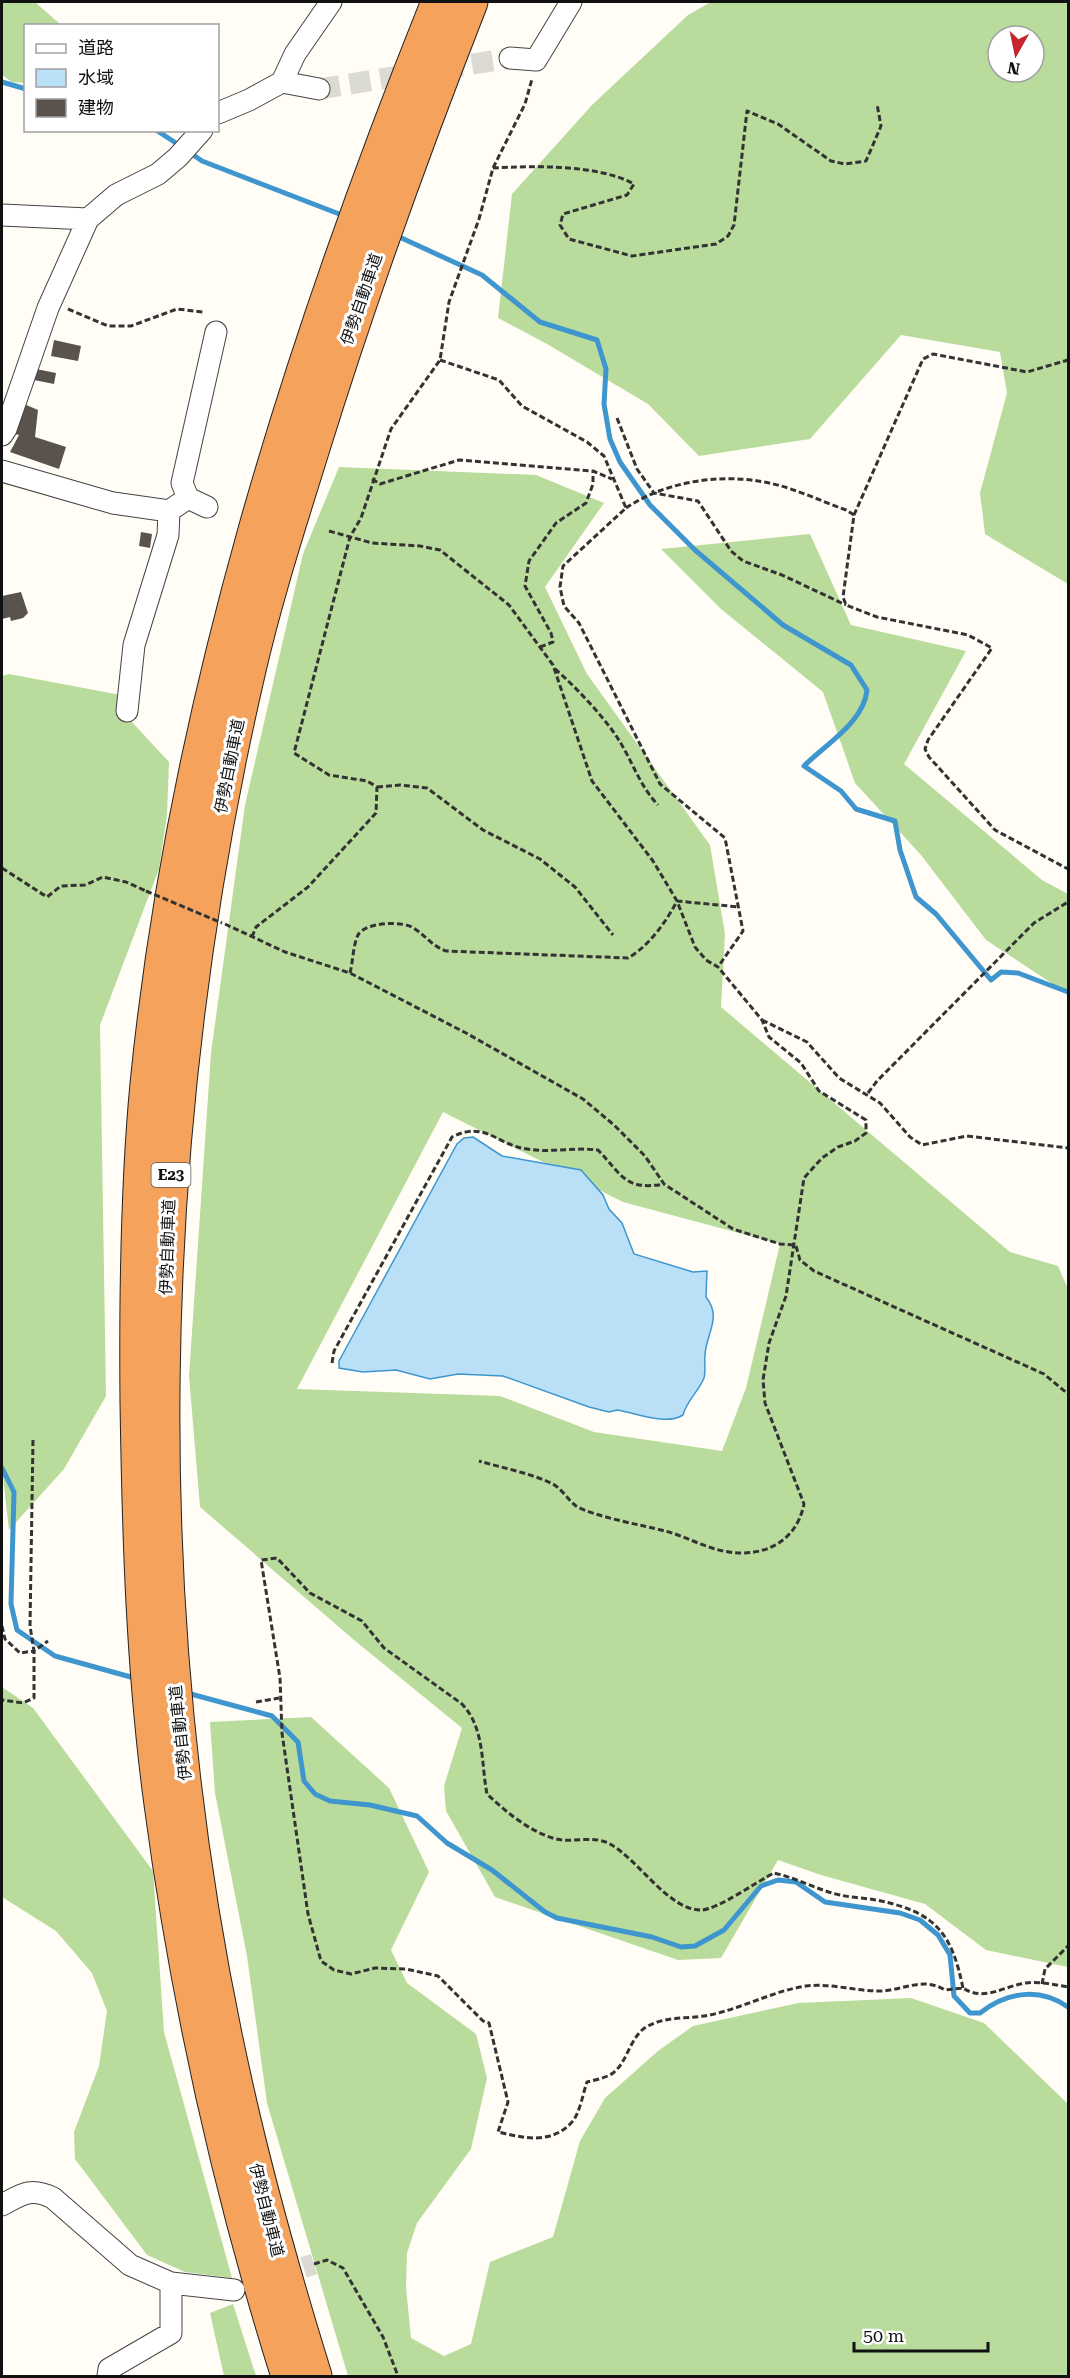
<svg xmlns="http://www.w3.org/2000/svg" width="1070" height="2378" viewBox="0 0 1070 2378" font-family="'Roboto Serif','Noto Sans JP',serif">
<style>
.forest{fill:#b9dc9c;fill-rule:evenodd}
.water{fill:#b9e0f7;stroke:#3f96cf;stroke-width:1.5}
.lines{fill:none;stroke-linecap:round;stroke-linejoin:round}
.stream{stroke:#3f96cf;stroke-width:5}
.building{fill:#5a524d}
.street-tunnel{stroke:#dbdad3;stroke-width:21;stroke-dasharray:21 10;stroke-linecap:butt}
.street-casing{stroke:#444;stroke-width:23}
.highway-casing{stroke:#222;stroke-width:35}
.path{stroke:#333;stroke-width:3;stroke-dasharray:6 3;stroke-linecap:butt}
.street{stroke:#fff;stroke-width:21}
.highway{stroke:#f5a25d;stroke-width:33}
.path-bridge{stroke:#333;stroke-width:3;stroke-dasharray:6 3;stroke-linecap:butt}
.labels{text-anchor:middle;stroke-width:6;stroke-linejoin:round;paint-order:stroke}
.shield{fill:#fff;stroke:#585858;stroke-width:1.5}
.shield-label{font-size:15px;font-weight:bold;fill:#111}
.street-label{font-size:16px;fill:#111;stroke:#fff}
</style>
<rect width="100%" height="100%" fill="#fffdf5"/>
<!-- forest -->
<path class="forest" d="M2 2H35L61 25 26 26 25 83 12 82 2 75Z
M711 2H1068V584L985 534 980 493 1007 393 1000 352 901 335 810 439 699 456 648 404 547 344 498 318 512 194 592 105 688 15ZM998 36H1034V72H998Z
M339 467 536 475 604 503 545 587 587 674 710 845 725 934 721 1007 1010 1252 1058 1266 1068 1289V1967L986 1950 925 1904 821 1875 778 1860 721 1958 678 1960 495 1897 446 1811 444 1786 462 1728 354 1640 200 1507 189 1376 211 1053 245 805 303 554ZM443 1112 623 1202 780 1244 746 1388 722 1451 594 1432 500 1396 297 1389Z
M810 534 851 625 966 651 904 764 1042 880 1068 894V994L986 940 921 855 855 783 823 692 721 609 661 549Z
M9 674 121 695 132 722 169 762 167 815 159 869 100 1025 106 1396 64 1469 9 1530 2 1469V676Z
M2 1687 33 1708 153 1871 164 2032 232 2278 185 2272 147 2255 75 2159 74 2132 99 2066 107 2011 92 1973 56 1931 2 1897Z
M311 1717 389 1788 429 1872 391 1950 407 1983 476 2034 487 2078 471 2149 417 2223 407 2253 406 2287 411 2338 444 2356 471 2344 490 2262 553 2237 580 2141 605 2098 658 2051 693 2026 798 2003 911 1998 984 2023 1068 2104V2376H348L267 2103 247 1956 215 1793 210 1722Z
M233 2304 256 2376H224L210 2313Z"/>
<!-- water -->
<path class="water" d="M473 1137 502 1156 581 1170 603 1195 609 1209 622 1223 634 1254 693 1272 707 1271 706 1297C722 1317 707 1332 705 1354 704 1361 706 1371 704 1378 699 1391 687 1400 683 1415 666 1426 637 1413 617 1410L609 1412 589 1407 503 1376 458 1374 430 1379 396 1370 363 1372 339 1368V1361L345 1350 457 1144 464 1138Z"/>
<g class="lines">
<!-- stream -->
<path class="stream" d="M2 82 26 89
M156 130 182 147
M189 152 202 161 347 217
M395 235 482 275 540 322 597 340 606 369 604 404 610 439 620 462 650 505 695 550 783 625 851 665 867 690C864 722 826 744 804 766L841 791 856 809 895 821 900 850 916 897 936 914 991 980 1001 972 1018 973 1068 992
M2 1468 14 1492 11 1604 17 1630 55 1656 138 1679
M187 1693 272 1716 298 1742 304 1781 315 1794 330 1801 370 1805 417 1816 447 1843 492 1870 545 1912 557 1918 652 1937 681 1947 695 1946 724 1930 761 1886 778 1880 796 1882 825 1902 900 1913 920 1920 938 1935 950 1955 954 1996 970 2013H980C1007 1992 1039 1987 1068 2007"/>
</g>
<!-- building -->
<path class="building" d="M54 340 81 346 78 361 51 356Z
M36 369 56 373 54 384 34 380Z
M24 404 38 410 35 437 66 447 59 469 10 452 19 435 15 434Z
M141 532 152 534 150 548 139 546Z
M21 592 28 613 23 618 11 621 10 617 2 619V596Z"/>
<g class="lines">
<!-- street-tunnel -->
<path class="street-tunnel" d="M319 89 510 58
M274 2277 314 2264"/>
<!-- street casing -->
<g class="street-casing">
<path id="street" d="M510 58 536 60 571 2
M282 82 319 89
M218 113 249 100 282 82 295 54 331 2
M2 215 88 219
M2 435 6 429 48 308 88 219 116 195 158 174 178 157 202 130
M2 471 113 503 169 511 188 498 207 507
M188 498 182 483 216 332
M127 711 134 645 168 535 169 511
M2 2205C22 2194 31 2187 53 2198L130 2265 171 2283 234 2290
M108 2376 109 2369 171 2333V2283"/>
</g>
<!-- highway casing -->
<g class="highway-casing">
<path id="highway" d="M288 2376C229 2189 187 1999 161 1804 143 1671 139 1536 137 1402 136 1296 137 1189 147 1084 184 711 299 348 438 2
M315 2376C285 2279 257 2181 235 2081 132 1622 142 1132 248 674 265 599 289 525 312 451 359 299 413 150 471 2"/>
</g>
<!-- path -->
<path class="path" d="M493 168C534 166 597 164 634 184L627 195 563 214 560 225 569 239 632 256 716 244 728 236 734 225 747 111 778 124 831 161 845 164 866 161 881 126 877 104
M68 309 108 326H131L177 309 203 312
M440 360 499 380 522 406 587 442 604 456 626 508 563 566 560 587 564 606 579 623 660 784 725 838 743 931 718 967
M617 418 637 469 654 493 698 501 731 551 743 561 782 575 846 605
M372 479 380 484 459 460 593 471 612 479
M626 508C663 483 714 474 758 481 788 485 818 500 846 510L854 515 843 597 846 605 877 617 968 635 992 648 928 740 925 749 929 757 995 830 1068 869
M854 515 923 359 933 354 1027 372 1068 360
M329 531 372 543 420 546 440 550 509 605 553 665 592 781 653 861 677 901 695 947 706 960 718 967 762 1020 769 1037 801 1063 819 1091 866 1120V1133L855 1141 838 1147 822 1158 804 1178 786 1296 769 1343 763 1380 765 1403 804 1504C795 1549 752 1561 712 1548 696 1543 681 1535 665 1531 642 1525 595 1517 576 1506 568 1500 562 1489 553 1484 530 1473 503 1468 479 1461
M540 647 553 642 551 633 525 586 529 561 556 523 586 503 593 484V471
M555 669C574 685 608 721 620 742 633 763 640 786 658 805
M377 787 400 785 427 788 483 830 540 859 575 887 613 935
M2 868 47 897 61 886 85 885 103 877 126 882 146 891
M225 924 285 952 350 973 466 1033 583 1099 614 1125 645 1156 664 1184 733 1229 780 1244 795 1245
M252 937 256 927 308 887 376 813 377 787 367 781 329 775 294 753 350 537 361 518 391 429 440 360 449 302 479 219 493 168 525 104 532 79
M350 973C353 962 353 945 358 935 365 922 404 920 415 929 427 937 432 946 446 951L628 958C649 946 666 922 677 901L739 907
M762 1020 807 1042 839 1078 880 1103 910 1137 922 1145 967 1136 1068 1148
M868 1093 877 1081 1034 923 1068 902
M796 1246 800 1260 814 1271 1044 1374 1068 1394
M332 1363 334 1351 452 1137C486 1120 496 1145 527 1149 550 1153 574 1147 598 1150 622 1175 625 1191 664 1184
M33 1440 30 1626 34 1651 48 1641
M2 1626 5 1639 20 1653 34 1651V1698L23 1703 2 1700
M256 1702 279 1698
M1042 1984 1045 1969 1068 1946
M963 1988C952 1935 937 1913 881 1901 868 1898 853 1898 840 1895 817 1890 797 1878 774 1873 756 1882 717 1910 701 1910 668 1910 639 1860 610 1844 594 1835 572 1843 556 1839 530 1832 506 1812 487 1794 481 1764 485 1728 462 1704L384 1648 362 1621 310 1593 277 1558 261 1560 280 1678 282 1733 308 1914 321 1961 334 1970 351 1974 375 1968 406 1969 438 1976 483 2021 489 2023 508 2102 498 2132C524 2138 551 2145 572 2122 580 2113 583 2093 587 2082 595 2080 606 2078 613 2073 628 2062 630 2035 648 2026 666 2016 690 2019 710 2015 743 2008 773 1991 806 1986 830 1983 855 1991 879 1991 903 1991 922 1976 945 1990L963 1988C984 2002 1004 1986 1026 1983 1039 1981 1055 1985 1068 1987
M314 2264 327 2260 343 2268 383 2337 398 2376"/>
<!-- street -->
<use href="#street" class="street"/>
<!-- highway -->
<use href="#highway" class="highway"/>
<!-- path-bridge -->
<path class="path-bridge" d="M146 891 222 923"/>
</g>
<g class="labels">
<!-- shield labels -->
<rect class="shield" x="151.5" y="1163" width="39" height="24" rx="4.5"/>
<g class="shield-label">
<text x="171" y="1180">E23</text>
</g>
<!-- street labels -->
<g class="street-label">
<text transform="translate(361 299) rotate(-71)" y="6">伊勢自動車道</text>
<text transform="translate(229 766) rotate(-79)" y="6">伊勢自動車道</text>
<text transform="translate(167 1247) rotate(-88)" y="6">伊勢自動車道</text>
<text transform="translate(180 1733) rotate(-96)" y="6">伊勢自動車道</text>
<text transform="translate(267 2210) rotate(76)" y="6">伊勢自動車道</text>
</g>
</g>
<!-- border -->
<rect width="1070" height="2378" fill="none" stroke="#111111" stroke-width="6"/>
<!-- legend -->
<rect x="24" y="24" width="195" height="108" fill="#ffffff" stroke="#a0a0a0" stroke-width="1.5"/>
<rect x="36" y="44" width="30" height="9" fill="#ffffff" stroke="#a0a0a0" stroke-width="1.5"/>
<text x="78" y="54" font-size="18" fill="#111111">道路</text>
<rect x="36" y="69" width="30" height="18" fill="#b9e0f7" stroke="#a0a0a0" stroke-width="1.5"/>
<text x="78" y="84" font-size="18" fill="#111111">水域</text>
<rect x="36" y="99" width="30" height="18" fill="#5a524d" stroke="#a0a0a0" stroke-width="1.5"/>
<text x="78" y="114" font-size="18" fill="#111111">建物</text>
<!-- north arrow -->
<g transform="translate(1016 54) rotate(189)"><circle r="28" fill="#ffffff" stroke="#a0a0a0" stroke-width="1.5"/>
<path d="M0-4.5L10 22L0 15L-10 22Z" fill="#c4262e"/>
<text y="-9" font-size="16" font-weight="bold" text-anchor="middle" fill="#111111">N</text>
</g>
<!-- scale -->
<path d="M854 2342v9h134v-9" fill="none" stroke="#111111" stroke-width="3"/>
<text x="863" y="2342" font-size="18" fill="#111111" stroke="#ffffff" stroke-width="4.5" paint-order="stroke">50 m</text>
</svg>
